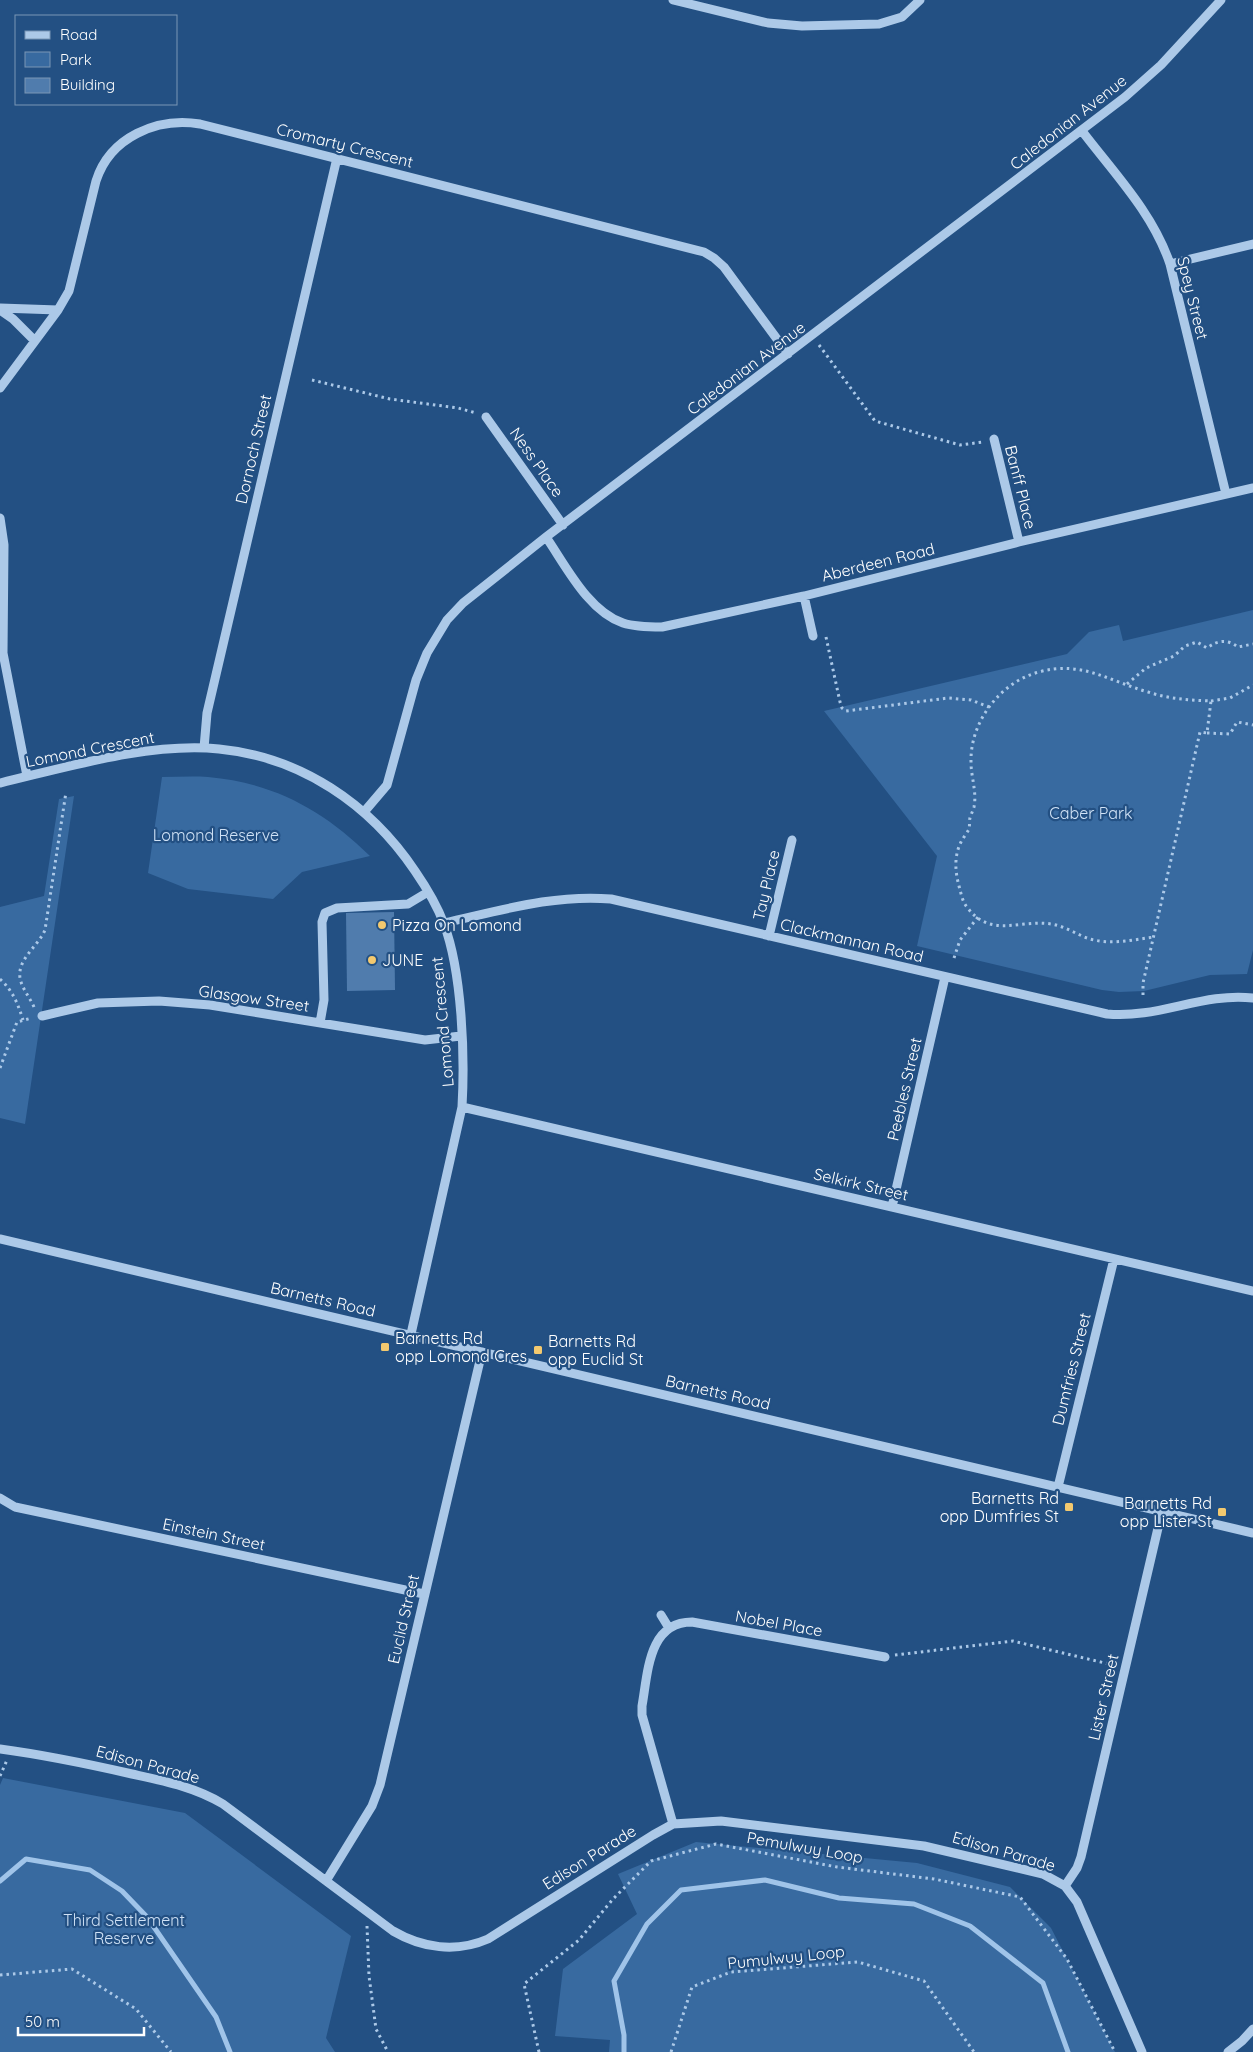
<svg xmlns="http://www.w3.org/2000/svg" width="1253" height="2052" viewBox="0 0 1253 2052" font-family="Quicksand,sans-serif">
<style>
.green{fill:#386aa0}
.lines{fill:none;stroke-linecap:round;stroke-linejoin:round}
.stream{stroke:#a0c4e9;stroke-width:5}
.building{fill:#507cad}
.path{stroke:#acc9e8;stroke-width:3;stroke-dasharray:2.5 4;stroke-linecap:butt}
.minor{stroke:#acc9e8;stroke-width:9}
.poi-dot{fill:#f3c96f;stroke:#235083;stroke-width:2}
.labels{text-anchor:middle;stroke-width:4.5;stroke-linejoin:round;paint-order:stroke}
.street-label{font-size:16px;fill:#fff;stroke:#235083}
.park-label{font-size:16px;fill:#d0e2f6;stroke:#235083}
.poi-label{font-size:16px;fill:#fff;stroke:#235083;text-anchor:start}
</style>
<rect width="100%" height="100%" fill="#235083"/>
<!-- green -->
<path class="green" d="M1253 610V950L1247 974 1210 975 1144 991 1119 992 1102 990 917 946 937 856 824 711 1067 654 1089 632 1119 625 1123 641Z
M162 777C177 777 193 776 208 777 274 783 323 810 370 856L302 872 273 899 188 889 148 873Z
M74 796 25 1124 0 1118V907L44 896 59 799Z
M3 1778 185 1813 351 1936 326 2038 335 2052H0V1785Z
M696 1842 917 1863 1010 1887 1051 1928 1115 2052H609L610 2040 555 2036 563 1969 637 1914 618 1874Z"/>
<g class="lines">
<!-- stream -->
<path class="stream" d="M0 1881 26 1859 90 1870 122 1891 147 1917 216 2017 230 2052
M624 2052V2035L614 1981 647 1924 681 1890 765 1880 839 1898 914 1904 970 1926 1043 1983 1068 2052"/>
</g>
<!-- building -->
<path class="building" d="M394 912 395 990 347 991 346 913Z"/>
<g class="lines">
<!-- path -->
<path class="path" d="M819 345 875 421 960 445 983 442
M312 380 390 399 458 408 476 413
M826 637 840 702 842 708 846 711 948 698 971 700 989 707
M1127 684 1146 668 1174 656 1185 646 1197 642 1207 648C1218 640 1227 639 1238 647L1253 644
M1211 701 1230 698 1253 685
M1207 733 1230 734 1237 722 1253 725
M954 958 960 940 978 917
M0 979C13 991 18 1004 23 1020
M1143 995V983L1200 732 1207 733 1211 701C1189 700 1169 699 1148 692 1109 681 1081 660 1039 672 1000 682 970 722 971 762 971 777 977 792 974 807 973 811 971 814 970 818 969 821 970 825 969 829 967 833 963 838 961 842 954 856 955 871 959 886 961 893 962 901 967 907 990 939 1021 919 1051 924 1065 926 1077 935 1090 939 1111 945 1132 940 1154 937
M34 1007C30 998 24 991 21 982 14 961 38 947 45 930L66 792
M0 1068 17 1022 32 1018
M895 1655 1013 1641 1113 1665
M0 1776 7 1760
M367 1926 369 1976 376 2029 388 2052
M0 1975 72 1969 136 2009 171 2052
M539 2052 524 1984 579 1940 613 1899 651 1861 716 1844 837 1867 934 1879 1020 1897 1067 1959 1115 2052
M671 2052 692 1987 731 1972 858 1962 924 1981 974 2052"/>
<!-- minor -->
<path class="minor" d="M673 0 768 23 802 26 879 24 902 17 920 0
M1082 131C1114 173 1153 213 1170 264L1226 494
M1170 264 1253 244
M0 308 58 310
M0 310 13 319 35 341
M0 388 58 310 69 291 96 181C110 137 157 117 200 124L704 252 714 258 724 267 788 354
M486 417 563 525
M994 439 1019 542
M0 518 4 545 3 653 27 776
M546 537C566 566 588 611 623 623 635 627 649 627 662 627L804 596 1019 542 1253 488
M804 596 813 636
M204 748 207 713 337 158
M0 783C68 767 150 742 219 749 301 757 370 804 415 871 426 887 437 905 444 924 462 972 465 1055 462 1107L411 1334
M364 812 387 785 416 680 427 653 447 620 463 603 546 537 1125 97 1161 65 1221 0
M444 923C499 911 554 894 611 899L1107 1014C1158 1019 1203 992 1253 998
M769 936 792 840
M42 1016 98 1003 159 1001 210 1005 425 1040 461 1036
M320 1023 324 1000 322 922 325 913 337 908 408 904 428 892
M462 1107 1253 1291
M892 1207 945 977
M0 1239 1253 1533
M1058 1487 1114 1259
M0 1498 15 1507 424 1594
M661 1615 669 1628
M0 1749C45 1755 88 1764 132 1774 164 1781 195 1787 223 1804L393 1931C422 1948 456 1953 488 1939L653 1835 673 1824 721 1821 924 1846 1043 1874 1065 1886 1077 1902 1142 2052
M673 1824 642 1715V1706C648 1673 648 1622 692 1622L885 1657
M326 1881 372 1806 380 1785 482 1352
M1065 1886 1077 1868 1081 1857 1162 1511
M1228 2052 1242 2041 1253 2029"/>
</g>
<!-- markers -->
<g class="poi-dot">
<circle cx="382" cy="925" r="5"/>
<circle cx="372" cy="960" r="5"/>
<rect x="380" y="1342" width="10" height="10" rx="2.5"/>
<rect x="533" y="1345" width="10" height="10" rx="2.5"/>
<rect x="1064" y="1502" width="10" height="10" rx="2.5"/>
<rect x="1217" y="1507" width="10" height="10" rx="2.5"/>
</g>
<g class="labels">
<!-- street labels -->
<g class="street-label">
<text transform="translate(1068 122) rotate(-38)" y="6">Caledonian Avenue</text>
<text transform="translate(345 145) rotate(14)" y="6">Cromarty Crescent</text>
<text transform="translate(1193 298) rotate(76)" y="6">Spey Street</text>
<text transform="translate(746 368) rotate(-37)" y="6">Caledonian Avenue</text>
<text transform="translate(253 449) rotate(-77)" y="6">Dornoch Street</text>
<text transform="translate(537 462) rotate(55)" y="6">Ness Place</text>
<text transform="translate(1021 487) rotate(76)" y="6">Banff Place</text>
<text transform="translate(878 562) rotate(-14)" y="6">Aberdeen Road</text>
<text transform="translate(90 749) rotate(-11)" y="6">Lomond Crescent</text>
<text transform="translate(766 885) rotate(-77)" y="6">Tay Place</text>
<text transform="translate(852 940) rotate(13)" y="6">Clackmannan Road</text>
<text transform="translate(254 998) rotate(8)" y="6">Glasgow Street</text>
<text transform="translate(442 1022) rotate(-95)" y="6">Lomond Crescent</text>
<text transform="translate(904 1089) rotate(-77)" y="6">Peebles Street</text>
<text transform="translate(861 1184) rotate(13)" y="6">Selkirk Street</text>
<text transform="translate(323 1299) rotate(13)" y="6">Barnetts Road</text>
<text transform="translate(1071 1369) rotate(-76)" y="6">Dumfries Street</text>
<text transform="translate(718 1392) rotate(13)" y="6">Barnetts Road</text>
<text transform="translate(214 1534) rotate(12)" y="6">Einstein Street</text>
<text transform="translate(403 1619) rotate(-77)" y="6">Euclid Street</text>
<text transform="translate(779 1623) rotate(10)" y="6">Nobel Place</text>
<text transform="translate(1103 1697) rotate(-77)" y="6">Lister Street</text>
<text transform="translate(148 1764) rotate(15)" y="6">Edison Parade</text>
<text transform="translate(805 1847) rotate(10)" y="6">Pemulwuy Loop</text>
<text transform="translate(1004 1851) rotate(16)" y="6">Edison Parade</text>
<text transform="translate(589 1857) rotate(-32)" y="6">Edison Parade</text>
<text transform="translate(786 1957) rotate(-6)" y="6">Pumulwuy Loop</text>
</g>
<!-- park labels -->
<g class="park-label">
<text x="1091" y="819">Caber Park</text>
<text x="216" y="841">Lomond Reserve</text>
<text x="124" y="1926">Third Settlement<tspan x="124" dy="18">Reserve</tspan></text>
</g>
<!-- poi labels -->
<g class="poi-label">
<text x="392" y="931">Pizza On Lomond</text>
<text x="382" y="966">JUNE</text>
<text x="395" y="1344">Barnetts Rd<tspan x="395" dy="18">opp Lomond Cres</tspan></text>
<text x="548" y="1347">Barnetts Rd<tspan x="548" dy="18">opp Euclid St</tspan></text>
<text x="1059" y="1504" text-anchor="end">Barnetts Rd<tspan x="1059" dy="18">opp Dumfries St</tspan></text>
<text x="1212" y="1509" text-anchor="end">Barnetts Rd<tspan x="1212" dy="18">opp Lister St</tspan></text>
</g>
</g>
<!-- legend -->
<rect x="15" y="15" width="162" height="90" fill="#235083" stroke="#7b96b5"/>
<rect x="25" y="31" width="25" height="8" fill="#acc9e8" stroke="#7b96b5"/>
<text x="60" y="40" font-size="15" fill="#ffffff">Road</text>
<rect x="25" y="52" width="25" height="15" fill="#386aa0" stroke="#7b96b5"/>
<text x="60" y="65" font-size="15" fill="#ffffff">Park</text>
<rect x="25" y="78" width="25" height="15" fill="#507cad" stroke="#7b96b5"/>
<text x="60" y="90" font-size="15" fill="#ffffff">Building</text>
<!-- scale -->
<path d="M18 2027v8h126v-8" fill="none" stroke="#ffffff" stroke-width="2.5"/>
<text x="25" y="2027" font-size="15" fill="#ffffff" stroke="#235083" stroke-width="4" paint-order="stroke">50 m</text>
</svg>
